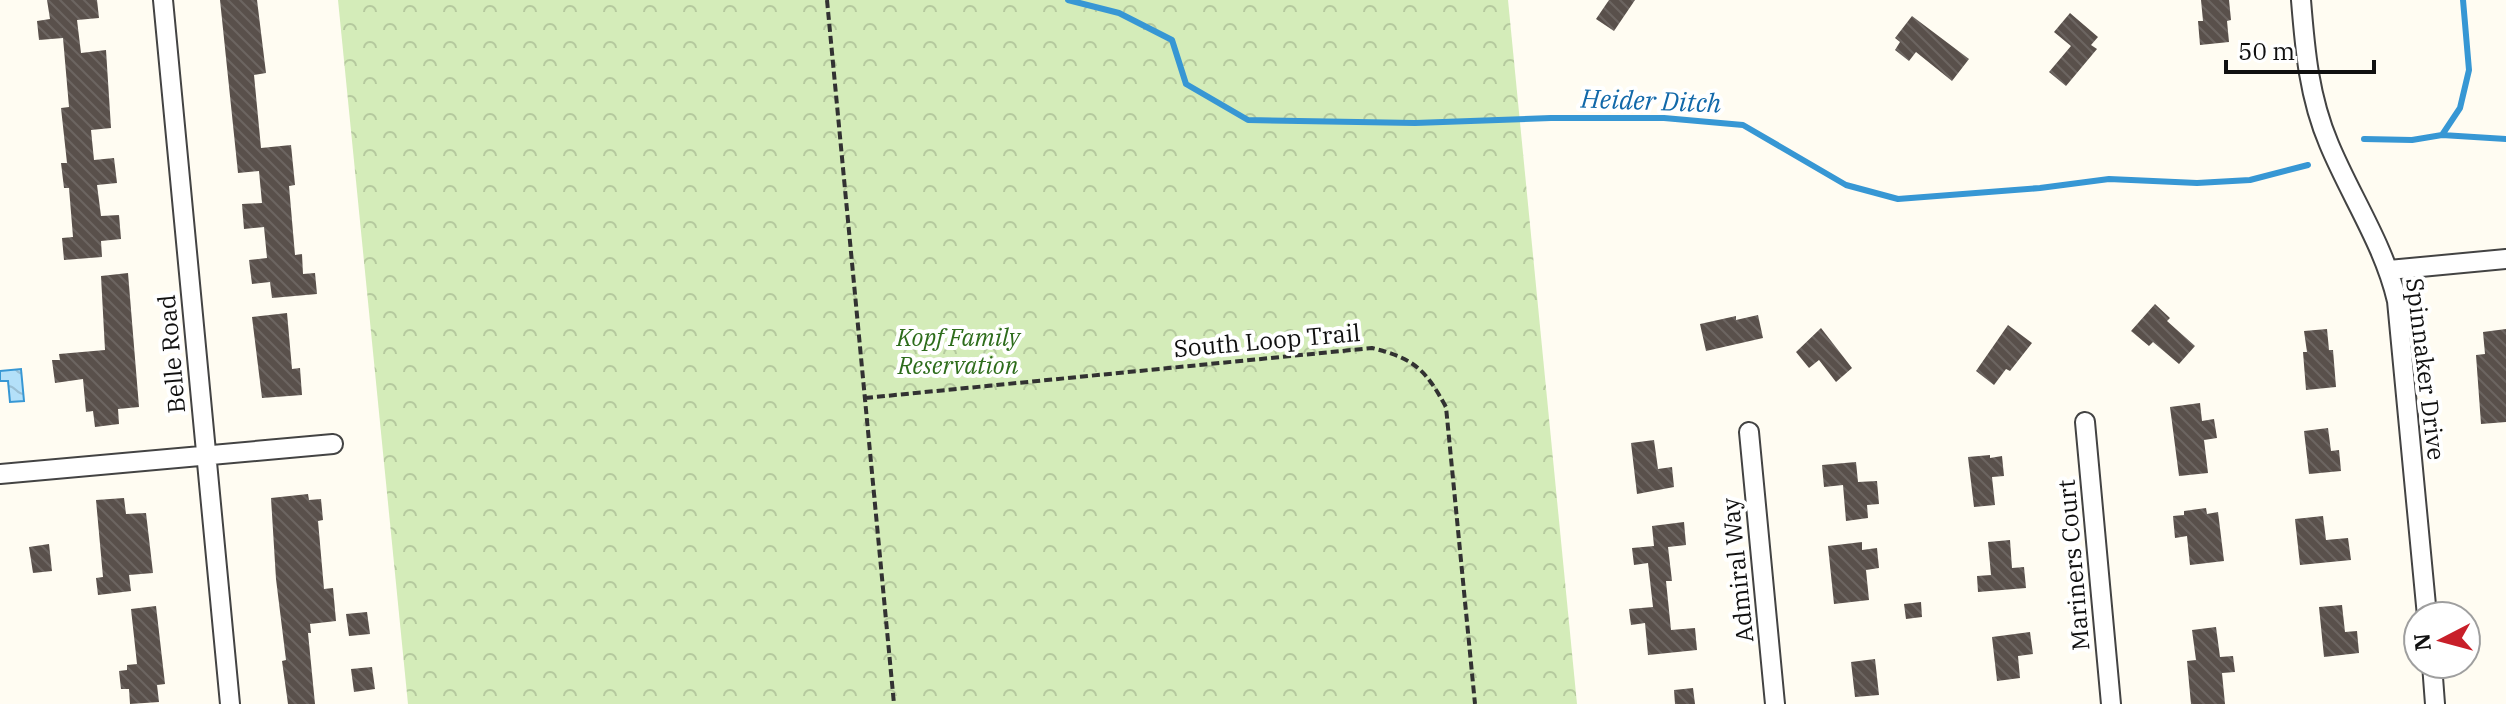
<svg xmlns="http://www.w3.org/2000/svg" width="2506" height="704" viewBox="0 0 2506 704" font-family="'IBM Plex Serif',serif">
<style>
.park{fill:url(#park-crowns)}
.water{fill:url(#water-waves);stroke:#3797d4;stroke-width:2}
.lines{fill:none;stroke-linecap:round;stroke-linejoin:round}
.stream{stroke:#3797d4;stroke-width:6}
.building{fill:url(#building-back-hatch)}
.minor-casing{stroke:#434343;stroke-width:22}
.path{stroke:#323232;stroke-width:4;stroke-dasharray:8 4;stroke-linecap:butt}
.minor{stroke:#fff;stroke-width:18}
.labels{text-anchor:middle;stroke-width:8;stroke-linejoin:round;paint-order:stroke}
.park-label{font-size:24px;font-style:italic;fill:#2d6c1b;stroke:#fff}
.street-label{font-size:24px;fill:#101010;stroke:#fff}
.water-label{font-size:26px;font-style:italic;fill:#1168a9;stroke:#fff}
</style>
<defs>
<pattern id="park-crowns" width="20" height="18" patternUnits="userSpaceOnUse" patternTransform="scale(2)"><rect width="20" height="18" fill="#d4ecb9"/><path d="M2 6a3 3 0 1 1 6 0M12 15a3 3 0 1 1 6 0" fill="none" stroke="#b5c99e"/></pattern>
<pattern id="water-waves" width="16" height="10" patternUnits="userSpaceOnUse" patternTransform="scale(2)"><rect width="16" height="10" fill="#b4e0f9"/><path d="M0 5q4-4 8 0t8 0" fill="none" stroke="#9abfd4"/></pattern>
<pattern id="building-back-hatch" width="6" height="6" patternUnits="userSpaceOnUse" patternTransform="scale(2)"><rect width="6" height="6" fill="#59504b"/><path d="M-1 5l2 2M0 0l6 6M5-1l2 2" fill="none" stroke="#6c6561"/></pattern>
</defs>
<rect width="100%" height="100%" fill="#fffcf2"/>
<!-- park -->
<path class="park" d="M338 0H1508L1577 704H408Z"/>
<!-- water -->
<path class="water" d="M21 369 24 401 10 402 8 381H0V371Z"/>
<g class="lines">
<!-- stream -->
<path class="stream" d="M1068 0 1119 13 1172 40 1186 84 1248 120 1415 123 1551 118H1664L1743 125 1846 185 1898 199 2040 188 2109 179 2197 183 2250 180 2308 165
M2442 135 2506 139
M2364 139 2412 140 2442 135 2460 108 2469 70 2463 0"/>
</g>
<!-- building -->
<path class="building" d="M47 0H97L99 18 77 20 81 53 106 50 111 128 91 130 94 160 114 158 117 183 97 185 101 216 119 215 121 239 101 241 102 257 64 260 62 238 73 237 69 188H64L61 163H67L61 108 69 107 63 38 39 40 37 21 50 19Z
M220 0H257L266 73 254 75 261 148 291 145 295 185 289 186 295 255 302 254 303 274 315 273 317 294 272 298 270 282 252 284 249 260 267 258 264 227 244 229 242 204 262 203 259 171 238 173Z
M1609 0H1635L1614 31 1596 19Z
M2201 0H2229L2231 20 2227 21 2229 42 2200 45 2198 21H2203Z
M2070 13 2098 37 2091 45 2097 49 2066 86 2049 72 2071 46 2054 32Z
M1912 16 1969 59 1952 81 1916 52 1909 61 1895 50 1900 42 1895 38Z
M128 273 139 407 118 409 119 424 95 427 93 411 86 412 83 379 55 383 52 360H60L59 354 105 350 101 276Z
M2155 304 2170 318 2167 321 2195 346 2179 364 2153 342 2149 346 2131 331Z
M287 313 292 369 300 368 302 395 262 398 252 317Z
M1758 315 1763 338 1706 351 1700 324 1736 316V320Z
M2008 325 2032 343 2010 371 2006 369 1994 385 1976 371Z
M1821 328 1852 368 1836 382 1819 360 1809 368 1796 352Z
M2327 329 2329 350H2333L2336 387 2306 390 2303 352H2307L2304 331Z
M2506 329V422L2481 424 2476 355 2485 354 2483 332Z
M2200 403 2202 421 2214 419 2217 438 2204 440 2208 473 2179 476 2170 407Z
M2328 428 2331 451 2339 450 2341 471 2309 474 2304 431Z
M1654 440 1658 469 1672 467 1674 487 1637 494 1631 443Z
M1990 455V458L2002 456 2004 476 1992 477 1995 505 1974 507 1968 457Z
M1856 462 1858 482 1877 481 1879 504 1867 505 1868 518 1846 521 1843 485 1824 487 1822 465Z
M308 494 309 500 321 499 323 520 318 521 324 589 333 588 336 621 310 624 311 633H308L315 704H288L282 661 286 660 276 579 271 498Z
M124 498 126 514 146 513 153 573 129 575 131 591 98 595 96 578 103 577 96 500Z
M2206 508 2207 514 2218 512 2224 561 2190 565 2187 536 2175 538 2173 516 2184 515V511Z
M2323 516 2326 540 2348 538 2351 560 2300 565 2295 519Z
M1684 522 1686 545 1668 547 1672 581H1666L1671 630 1695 628 1697 650 1648 655 1645 623 1631 625 1629 609 1653 607 1648 563 1634 565 1632 548 1654 546 1652 526Z
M2010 540 2012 568 2024 567 2026 588 1978 592 1977 576 1991 575 1988 542Z
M1862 542V550L1877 548 1879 568 1866 570 1869 600 1834 604 1828 546Z
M49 544 52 571 33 573 29 547Z
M1921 602 1922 617 1906 619 1904 604Z
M2342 605 2345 632 2357 631 2359 653 2324 657 2319 607Z
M156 606 165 684 157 685 159 702 130 704 129 689H121L119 671 127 670V665L137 664 131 609Z
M367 612 370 634 349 636 346 614Z
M2216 627 2220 657 2233 656 2235 672 2222 673 2225 704H2191L2187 661 2196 660 2192 630Z
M2030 632 2033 654 2018 656 2020 678 1997 681 1992 637Z
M1875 659 1879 695 1855 697 1851 662Z
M372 667 375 689 354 692 351 669Z
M1693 688 1695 704H1675L1674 690Z"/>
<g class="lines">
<!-- minor casing -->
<g class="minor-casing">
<path id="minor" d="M163 0 230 704
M2301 0C2305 50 2309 97 2329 144 2351 197 2384 245 2397 301L2427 616
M2389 270 2506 259
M2085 422 2111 704
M1749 432 1775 704
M0 474 333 444
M2432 664 2435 704"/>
</g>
<!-- path -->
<path class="path" d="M827 0 894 704
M865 398 1372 348C1415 359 1425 369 1446 407L1475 704"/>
<!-- minor -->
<use href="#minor" class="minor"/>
</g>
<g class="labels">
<!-- park labels -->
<g class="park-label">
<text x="958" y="346">Kopf Family<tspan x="958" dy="28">Reservation</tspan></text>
</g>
<!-- street labels -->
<g class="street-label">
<text transform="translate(1267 341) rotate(-5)" y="8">South Loop Trail</text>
<text transform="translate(172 354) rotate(-95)" y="8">Belle Road</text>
<text transform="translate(2425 369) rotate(83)" y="8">Spinnaker Drive</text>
<text transform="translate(2074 565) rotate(-95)" y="8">Mariners Court</text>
<text transform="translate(1738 570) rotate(-96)" y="8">Admiral Way</text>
</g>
<!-- water labels -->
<g class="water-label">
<text transform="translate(1651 101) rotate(2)" y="9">Heider Ditch</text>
</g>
</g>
<!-- north arrow -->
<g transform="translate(2442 640) rotate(264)"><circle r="38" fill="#ffffff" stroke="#9f9f9f" stroke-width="2"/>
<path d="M0-6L14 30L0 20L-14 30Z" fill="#c81f29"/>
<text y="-12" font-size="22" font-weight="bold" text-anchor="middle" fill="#101010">N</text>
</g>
<!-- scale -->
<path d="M2226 60v12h148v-12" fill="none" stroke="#101010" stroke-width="4"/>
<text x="2238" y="60" font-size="24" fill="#101010" stroke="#ffffff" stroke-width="6" paint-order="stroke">50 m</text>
</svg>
